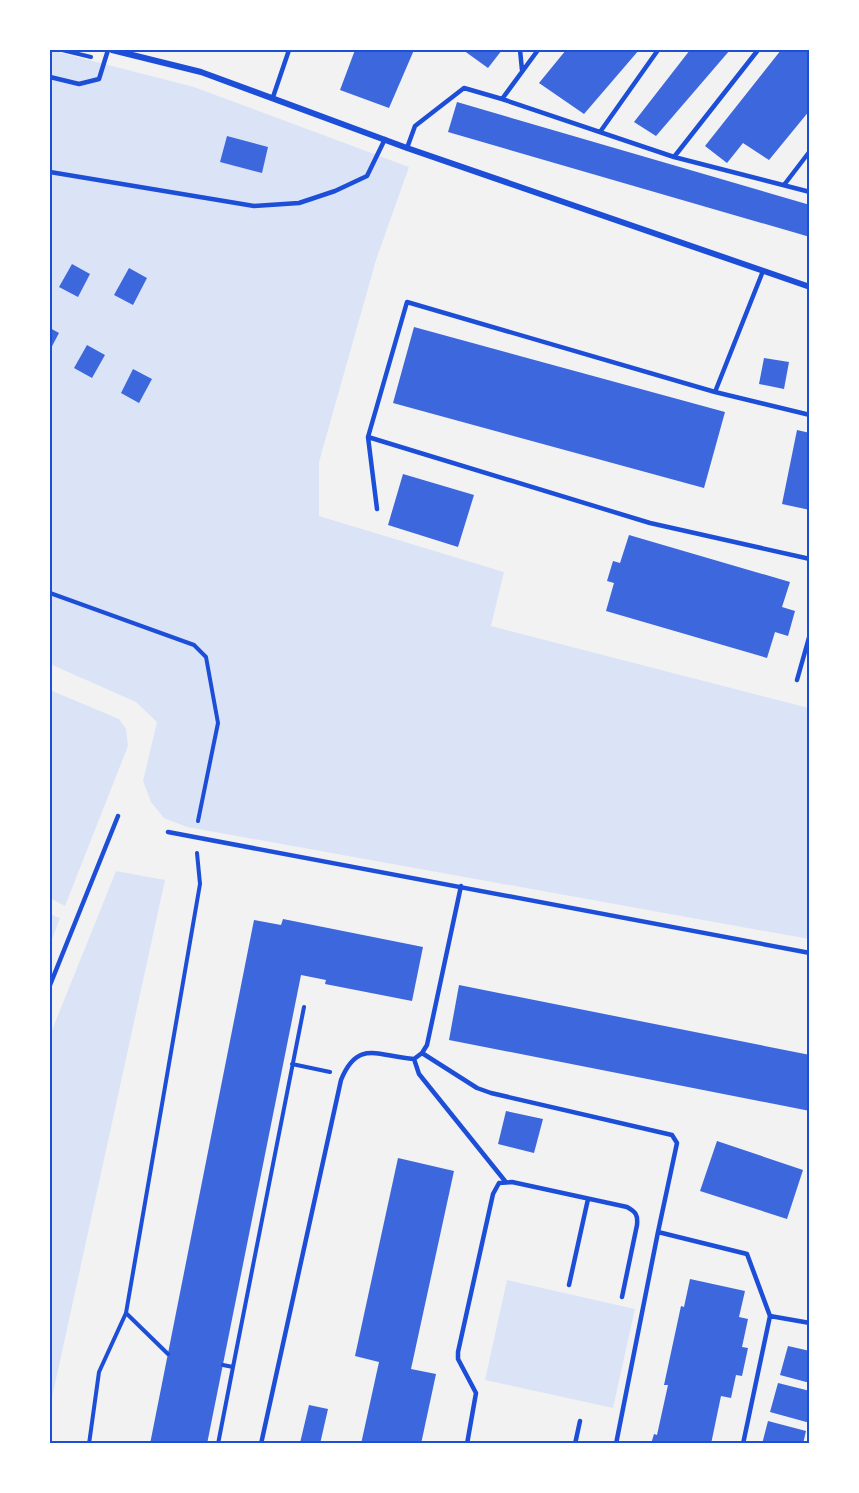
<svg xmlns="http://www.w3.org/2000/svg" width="859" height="1493" viewBox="0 0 859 1493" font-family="'Fira Sans',sans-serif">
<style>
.green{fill:#dbe4f7}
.building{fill:#3d67dc}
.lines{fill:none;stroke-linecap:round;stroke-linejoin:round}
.path{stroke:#1d4ed8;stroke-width:4}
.service{stroke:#1d4ed8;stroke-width:4.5}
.minor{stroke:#1d4ed8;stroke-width:6}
.neatline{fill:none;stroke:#1d4ed8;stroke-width:2}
</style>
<rect width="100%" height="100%" fill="#f2f2f2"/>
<!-- green -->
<path class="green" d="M50 50 194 87 409 167 376 260 319 462V516L504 572 491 626 809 708V939L187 827 164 818 151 802 143 781 157 722 136 702 50 664Z
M50 690 119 719 126 729 128 746 65 906 50 898Z
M116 871 165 880 50 1407V1035Z
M50 914 60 918 50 945Z
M507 1280 635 1309 613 1408 485 1380Z"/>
<!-- building -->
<path class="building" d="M355 50H414L389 108 340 90Z
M463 50H502L488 68Z
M566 50H639L584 114 539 83Z
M690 50H730L656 136 634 122Z
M781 50H810V110L769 160 743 143 727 163 705 146Z
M457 102 810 205V237L448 132Z
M227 136 268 147 262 173 220 162Z
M72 264 90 274 78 297 59 287Z
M129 268 147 278 133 305 114 295Z
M414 327 725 412 704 488 393 403Z
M50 328 59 333 50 350Z
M87 345 105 355 92 378 74 368Z
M764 358 789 362 784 389 759 384Z
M133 369 152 379 139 403 121 393Z
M797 430 810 433V510L782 504Z
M403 474 474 495 458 547 388 525Z
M629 535 790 582 782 607 795 611 788 636 775 632 767 658 606 611 614 583 607 581 613 561 620 563Z
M283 919 423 947 412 1001 325 984 326 980 301 975 207 1444H150L254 920 281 925Z
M459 985 810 1055V1111L449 1040Z
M506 1111 543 1119 534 1153 498 1144Z
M717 1141 803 1170 787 1219 700 1191Z
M398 1158 454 1171 411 1369 436 1374 421 1444H361L379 1362 355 1356Z
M690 1279 745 1291 739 1317 748 1319 742 1347 748 1348 742 1376 736 1375 731 1398 721 1396 711 1444H651L654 1434 657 1435 668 1385H664L681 1306 684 1307Z
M788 1346 810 1351V1383L780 1375Z
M778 1383 810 1391V1423L770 1412Z
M309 1405 328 1409 320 1444 300 1443Z
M768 1421 806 1431 803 1444H762Z"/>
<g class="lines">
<!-- path -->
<path class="path" d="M62 50 91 57
M50 593 194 645 206 657 218 723 198 821
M292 1064 330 1072
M126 1313 168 1354
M223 1365 233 1367 304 1007
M89 1444 99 1372 126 1313 200 884 197 853
M218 1444 233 1367"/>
<!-- service -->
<path class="service" d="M520 50 522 70
M758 50 674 157 810 192
M50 77 79 84 99 79 108 50
M273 97 289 50
M502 99 538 50
M600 132 658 50
M407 148 415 126 464 88 502 99 674 157
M50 172 254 206 299 203 335 191 367 176 385 139
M784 185 810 151
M715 392 810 415
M368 437 650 523 810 559
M377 509 368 437 407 302 715 392 763 271
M797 680 810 634
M168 832 810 953
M50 985 118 816
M422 1053 477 1088 491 1093 672 1135 677 1143 658 1232
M414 1059 419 1074 505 1181
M569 1285 588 1199
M770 1316 810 1323
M261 1444 341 1080C358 1038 379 1057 414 1059L422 1053 427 1045 461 886
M467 1444 476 1393 458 1359V1352L493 1194 499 1183 512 1182 627 1207C636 1212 638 1215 637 1225L622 1297
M575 1444 580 1421
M616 1444 658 1232 747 1254 770 1316 743 1444"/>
<!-- minor -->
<path class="minor" d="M112 50 201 72 407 148 810 287"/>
</g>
<!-- border -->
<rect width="859" height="1493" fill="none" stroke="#ffffff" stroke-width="102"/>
<rect x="51" y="51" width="757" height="1391" class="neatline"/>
</svg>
